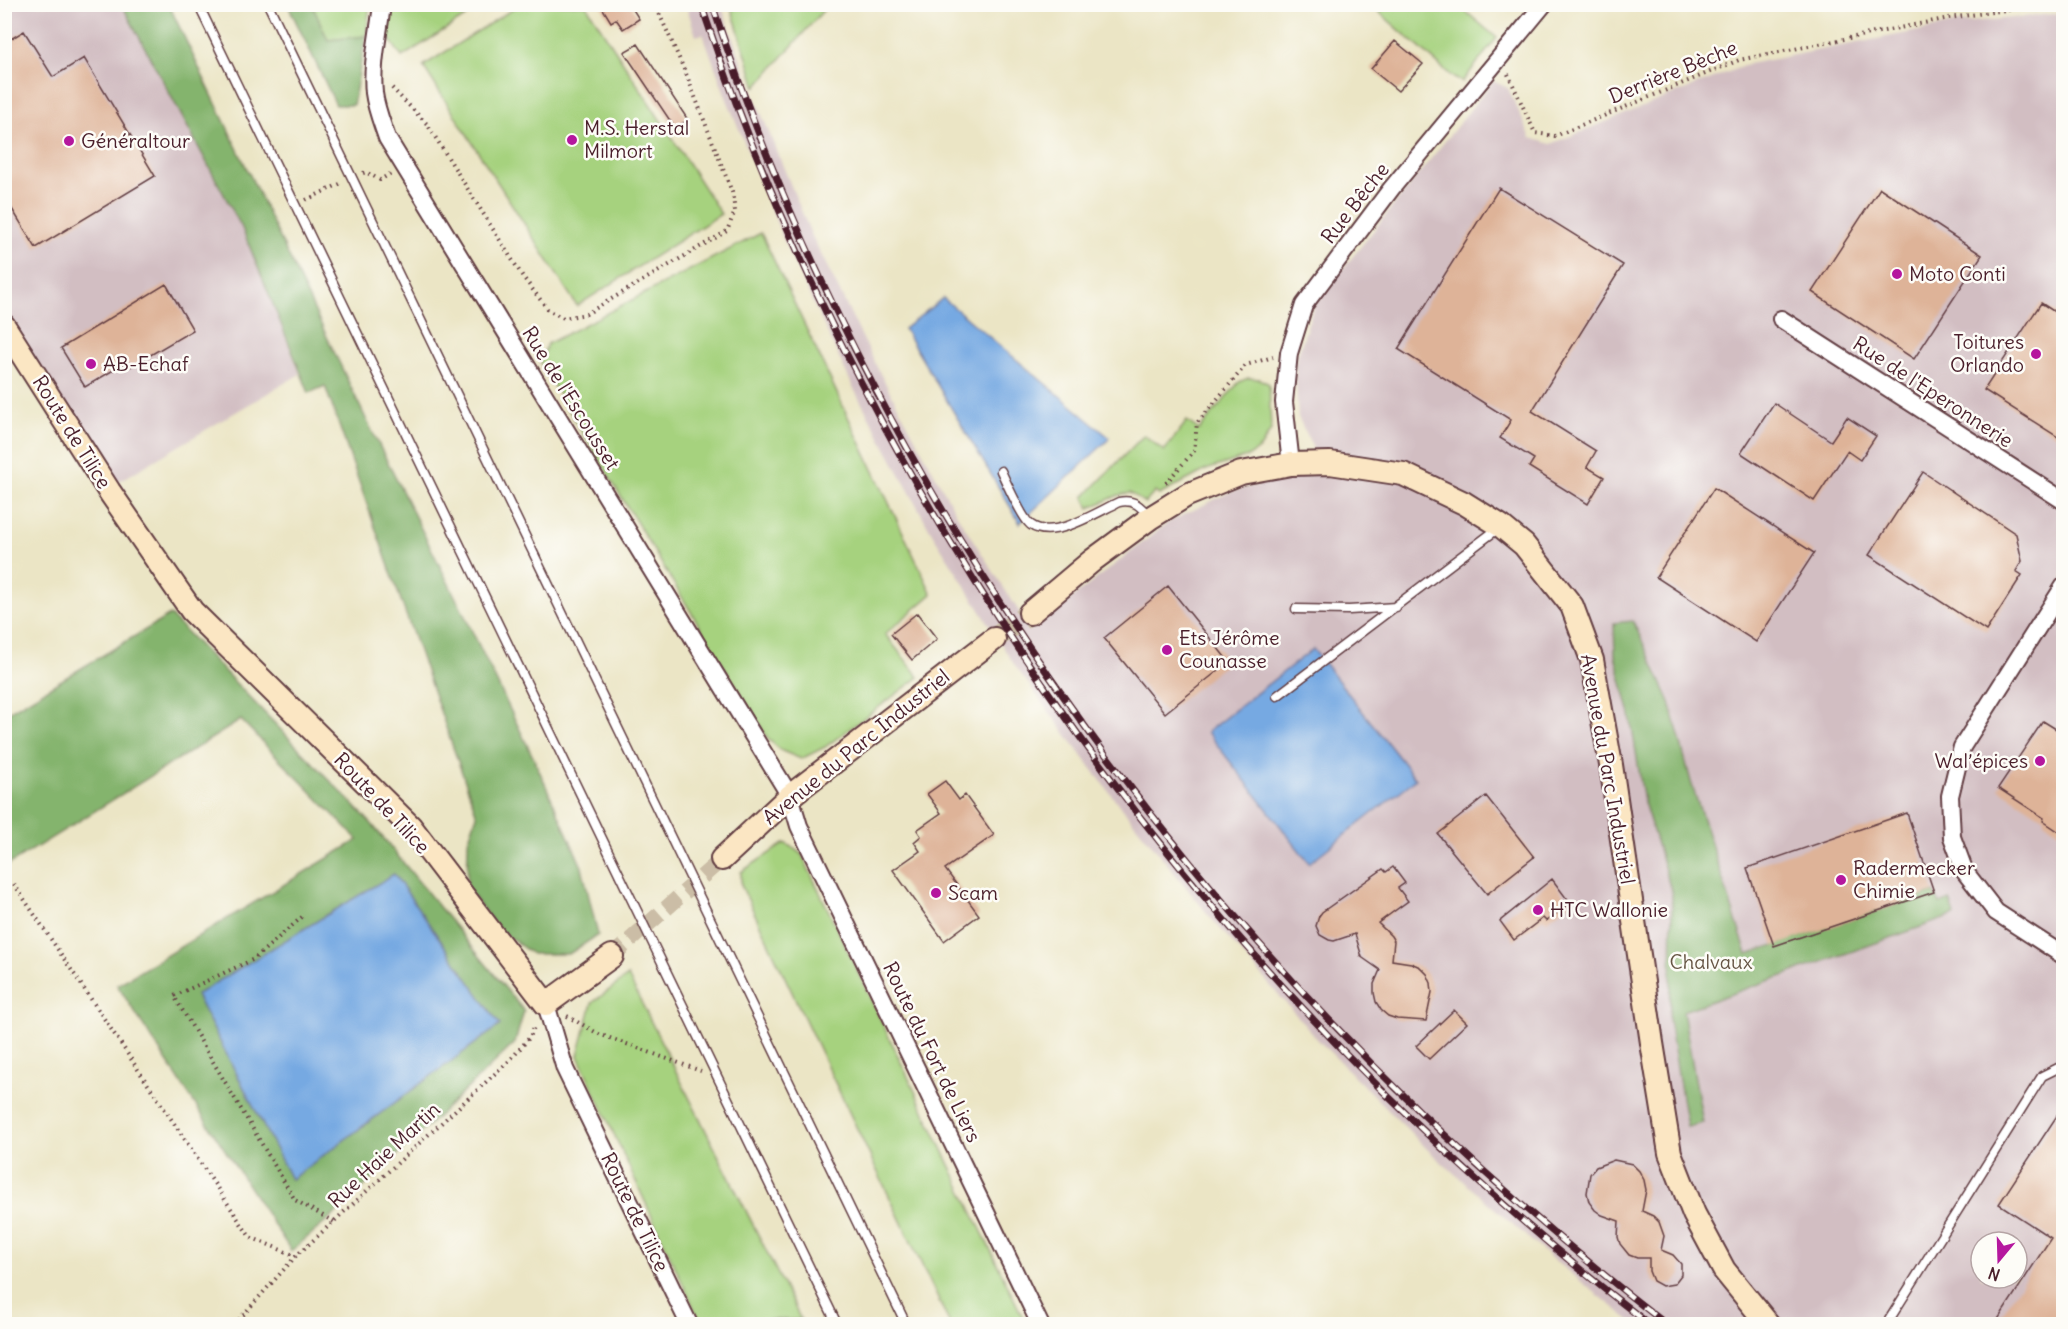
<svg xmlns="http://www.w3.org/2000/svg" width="2068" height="1329" viewBox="0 0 2068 1329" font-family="Delius,sans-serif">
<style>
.industrial{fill:#d2bec2;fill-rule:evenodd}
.green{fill:#a6d27e;stroke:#787854;stroke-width:1.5}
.forest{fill:#84b46d;stroke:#676a4c;stroke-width:1.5;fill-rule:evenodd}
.water{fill:#76a9e2;stroke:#606486;stroke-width:1.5}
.building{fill:#deb398}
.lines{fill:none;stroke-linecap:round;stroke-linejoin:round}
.street-tunnel{stroke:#cbbda6;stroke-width:16;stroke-dasharray:16 8;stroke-linecap:butt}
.secondary-tunnel{stroke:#cbbda6;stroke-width:22;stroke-dasharray:22 11;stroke-linecap:butt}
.lane-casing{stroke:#623d42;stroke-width:11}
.street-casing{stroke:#623d42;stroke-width:20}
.secondary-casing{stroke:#623d42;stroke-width:26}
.path{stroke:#623d42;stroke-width:4;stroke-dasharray:1.5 4.5;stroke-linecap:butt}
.lane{stroke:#fff;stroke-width:8}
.street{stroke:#fff;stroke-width:16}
.secondary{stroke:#fbe6c3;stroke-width:22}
.rail-casing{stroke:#4a1f2b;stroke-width:7}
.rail{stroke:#fdfcf7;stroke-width:4.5;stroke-dasharray:14;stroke-linecap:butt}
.poi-dot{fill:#b5179e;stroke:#fdfcf7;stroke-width:2}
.labels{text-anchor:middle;stroke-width:5;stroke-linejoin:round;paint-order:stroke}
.street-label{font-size:20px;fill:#4a1f2b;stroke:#fdfcf7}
.poi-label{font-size:20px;fill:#4a1f2b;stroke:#fdfcf7;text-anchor:start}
.park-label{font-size:20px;fill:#654;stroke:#fdfcf7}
</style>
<rect width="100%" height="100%" fill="#fdfcf7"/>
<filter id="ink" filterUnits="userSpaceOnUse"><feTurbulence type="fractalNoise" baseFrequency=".0167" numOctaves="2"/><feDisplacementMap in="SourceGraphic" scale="12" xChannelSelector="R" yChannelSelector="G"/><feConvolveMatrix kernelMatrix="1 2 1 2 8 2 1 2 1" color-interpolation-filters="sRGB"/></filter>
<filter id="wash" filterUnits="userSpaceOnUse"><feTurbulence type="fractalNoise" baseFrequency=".008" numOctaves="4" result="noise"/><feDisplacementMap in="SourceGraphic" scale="24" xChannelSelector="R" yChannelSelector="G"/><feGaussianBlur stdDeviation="1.35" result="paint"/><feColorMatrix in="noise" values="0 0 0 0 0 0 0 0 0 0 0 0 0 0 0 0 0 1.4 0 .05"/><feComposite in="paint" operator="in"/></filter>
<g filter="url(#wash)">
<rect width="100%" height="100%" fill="#ebe5c5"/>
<!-- industrial -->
<path class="industrial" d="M5 5H122L242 228 300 374 113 485 5 317Z
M686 5H721L752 91 811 234 881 375 957 515 1031 630 1169 522 1232 491 1277 480 1315 474 1312 446 1298 417 1295 364 1314 305 1493 81 1508 88 1531 138 1551 144 1748 64 1959 23 2063 13V1324H1635L1551 1258 1431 1153 1318 1040 1211 918 1113 797 1015 666 930 530 854 389 786 246 726 97 703 34 696 36ZM1981 1242H2017V1278H1981Z"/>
<!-- green -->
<path class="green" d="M730 4H828V5L756 87Z
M312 5H370L366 36 328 40Z
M391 5V4L484 5 402 57 387 36Z
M519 5H586L721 214 577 306 423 66Z
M1371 5H1458L1497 38 1462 82 1454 78Z
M761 233 932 594 885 634 919 677 825 747 801 759 782 751 768 739 540 363 547 344Z
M1248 378 1260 379 1269 384 1271 430 1261 447 1249 456 1206 470 1159 495 1155 492 1145 503 1130 493 1119 495 1089 508 1084 497 1144 435 1164 451 1187 421 1199 430 1239 382Z
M785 843 801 853 1026 1324H950L741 885V872Z
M628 976 801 1320 700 1321 578 1056 592 1003Z"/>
<!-- forest -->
<path class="forest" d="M122 5H169L368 423 457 600 534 759 582 867 598 935 569 954H532L498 929 467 888 468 841 477 815 325 386 309 393 242 228Z
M288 5H312L328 40 366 36 353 105H336Z
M170 615 371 823 524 1011 515 1043 332 1217 291 1251 117 985 358 840 241 720 5 867V714ZM394 874 500 1025 291 1179 196 995Z
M1633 621 1670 702 1691 782 1747 954 1934 892 1940 904 1950 900 1955 915 1683 1011 1703 1123 1687 1127 1669 1020 1671 985 1672 893 1644 802 1630 715 1615 655 1614 623Z
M801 1320 803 1324H702L700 1321Z"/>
<!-- water -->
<path class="water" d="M943 298 1110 438 1020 523 904 329Z
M1313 649 1416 779 1309 863 1207 732Z
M394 874 500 1025 291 1179 196 995Z"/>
<g id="blocks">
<!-- building -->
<path class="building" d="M600 4H638L632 8 639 19 623 29 616 19 611 22Z
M24 31 53 77 84 58 155 176 36 248 4 196V43Z
M1395 41 1423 64 1398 91 1371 69Z
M638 44 688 120 675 128 624 52Z
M1499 188 1623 265 1532 411 1596 451 1587 467 1604 477 1588 504 1529 467 1534 459 1500 438 1511 420 1398 349Z
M1880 188 1982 255 1914 359 1812 292Z
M166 284 193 330 130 367 127 362 85 387 61 348Z
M2041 303 2064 318V441L1984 390Z
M1774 403 1831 441 1847 417 1876 436 1860 460 1847 451 1814 501 1741 453Z
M1923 472 2016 534 2022 561 2016 571 2022 575 1986 631 1869 555Z
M1714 488 1814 553 1756 642 1656 577Z
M1168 586 1229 662 1165 713 1104 638Z
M917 613 937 639 912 660 891 634Z
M2043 721 2064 734V835L2043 821 2044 818 1998 788Z
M945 781 959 800 965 795 994 835 945 869 979 915 944 941 893 870 920 851 914 842 921 836 917 830 941 813 927 794Z
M1486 796 1534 857 1487 894 1438 834Z
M1907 813 1934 892 1774 946 1747 868Z
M1393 867 1405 883 1398 888 1408 901 1378 923 1391 936 1394 941 1392 960 1411 963 1420 967 1427 974 1431 983 1432 992 1426 1021 1397 1019 1388 1016 1381 1010 1376 1002 1374 993V984L1380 970 1360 956 1362 957 1355 934 1334 941 1329 940 1320 935 1316 926 1319 916 1322 912 1383 869 1386 872Z
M1552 879 1570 903 1546 921 1543 918 1514 940 1500 921Z
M1454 1010 1467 1023 1429 1059 1416 1046Z
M2064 1105V1324H1995L2051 1238 1999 1204Z
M1614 1160 1632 1164 1639 1171 1644 1180 1646 1190 1642 1211 1653 1216 1659 1222 1664 1236 1661 1250 1673 1255 1681 1264V1275L1674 1284 1662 1286 1653 1281 1649 1271V1258H1637L1629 1255 1620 1244 1618 1237 1619 1221 1602 1215 1595 1210 1589 1202 1587 1193 1590 1174 1596 1167Z"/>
</g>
</g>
<g filter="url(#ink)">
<use href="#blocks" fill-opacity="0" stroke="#623d42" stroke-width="1.5"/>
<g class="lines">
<!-- street-tunnel -->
<path class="street-tunnel" d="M612 956 722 859"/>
<!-- secondary-tunnel -->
<path class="secondary-tunnel" d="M994 639 1030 613"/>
<!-- lane casing -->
<g class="lane-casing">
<path id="lane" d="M198 4 837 1324
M268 4 906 1324
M1001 471C1006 482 1023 520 1031 525 1053 541 1097 512 1119 502 1134 499 1141 506 1150 518
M1296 609 1349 610 1396 607
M1277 696 1500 527
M1890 1324 1889 1320 2042 1076 2064 1065"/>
</g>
<!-- street casing -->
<g class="street-casing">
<path id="street" d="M382 4C379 33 371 65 374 93 376 109 382 123 387 138L790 796 799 826 1040 1324
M1781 319 2064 501
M1291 464 1284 402 1289 353 1304 305 1391 189 1544 4
M2064 586 1962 747 1950 796 1952 837 1965 872 1996 912 2064 956
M546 1004 565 1069 689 1324"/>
</g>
<!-- secondary casing -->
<g class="secondary-casing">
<path id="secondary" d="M4 326 109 491 192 611 410 826 546 1004 612 956
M1030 613 1093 560 1150 518 1187 495 1241 473 1291 464 1330 463 1403 474 1464 503 1501 526 1524 545 1572 606 1592 660 1611 765 1652 1043 1670 1153 1694 1214 1724 1270 1768 1324
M722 859 790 796 994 639"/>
</g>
<!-- path -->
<path class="path" d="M1508 74 1535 133 1555 136 1739 60 1949 18 2049 4
M392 88 427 124 523 277 549 311 564 318 586 314 727 231 735 211 732 192 687 76 655 4
M363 173 366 172 380 180 390 174
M306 200 342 183
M1166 483 1194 451 1197 423 1246 365 1273 357
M14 884 250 1237 296 1256
M302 917 254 959 174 996 295 1200 334 1222
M567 1016 599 1034 701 1071
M235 1324 296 1256 510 1060 530 1037 534 1027"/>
<!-- lane -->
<use href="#lane" class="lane"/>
<!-- street -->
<use href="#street" class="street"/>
<!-- secondary -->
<use href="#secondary" class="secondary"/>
<!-- rail casing -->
<g class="rail-casing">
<path id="rail" d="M701 4C872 521 1219 994 1649 1324
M712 4C885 529 1232 988 1666 1324"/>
</g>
<!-- rail -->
<use href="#rail" class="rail"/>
</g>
</g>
<!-- markers -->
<g class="poi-dot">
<circle cx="572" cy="140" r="6"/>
<circle cx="69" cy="141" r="6"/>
<circle cx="1897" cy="274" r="6"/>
<circle cx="2036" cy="354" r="6"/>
<circle cx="91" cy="364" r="6"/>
<circle cx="1167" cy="650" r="6"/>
<circle cx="2040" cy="761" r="6"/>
<circle cx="1841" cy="880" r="6"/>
<circle cx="936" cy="893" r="6"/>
<circle cx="1538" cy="910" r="6"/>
</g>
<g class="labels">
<!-- street labels -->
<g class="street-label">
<text transform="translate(1673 72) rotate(-22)" y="7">Derrière Bèche</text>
<text transform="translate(1355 203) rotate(-52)" y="7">Rue Bêche</text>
<text transform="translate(1933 392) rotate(33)" y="7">Rue de l'Eperonnerie</text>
<text transform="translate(571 398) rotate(58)" y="7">Rue de l'Escousset</text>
<text transform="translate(72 432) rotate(58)" y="7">Route de Tilice</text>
<text transform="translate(856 747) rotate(-39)" y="7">Avenue du Parc Industriel</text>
<text transform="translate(1608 769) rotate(80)" y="7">Avenue du Parc Industriel</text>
<text transform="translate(382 803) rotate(47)" y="7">Route de Tilice</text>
<text transform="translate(932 1052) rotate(64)" y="7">Route du Fort de Liers</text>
<text transform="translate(384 1155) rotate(-43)" y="7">Rue Haie Martin</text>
<text transform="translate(635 1212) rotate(64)" y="7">Route de Tilice</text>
</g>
<!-- poi labels -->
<g class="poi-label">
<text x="584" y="135">M.S. Herstal<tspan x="584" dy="23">Milmort</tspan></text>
<text x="81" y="148">Généraltour</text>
<text x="1909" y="281">Moto Conti</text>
<text x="2024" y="349" text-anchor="end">Toitures<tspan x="2024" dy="23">Orlando</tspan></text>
<text x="103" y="371">AB-Echaf</text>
<text x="1179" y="645">Ets Jérôme<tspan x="1179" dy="23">Counasse</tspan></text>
<text x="2028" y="768" text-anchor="end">Wal’épices</text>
<text x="1853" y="875">Radermecker<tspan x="1853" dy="23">Chimie</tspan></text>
<text x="948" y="900">Scam</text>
<text x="1550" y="917">HTC Wallonie</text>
</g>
<!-- park labels -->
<g class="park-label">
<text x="1711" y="969">Chalvaux</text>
</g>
</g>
<!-- margin -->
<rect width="2068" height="1329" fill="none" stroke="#fdfcf7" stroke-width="24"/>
<!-- north arrow -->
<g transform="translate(1999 1260) rotate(199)"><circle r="28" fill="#fdfcf7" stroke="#b5a4a5" stroke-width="1.5"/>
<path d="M0-4.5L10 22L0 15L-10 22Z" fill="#b5179e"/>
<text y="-9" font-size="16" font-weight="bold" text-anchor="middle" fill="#4a1f2b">N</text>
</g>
</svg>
